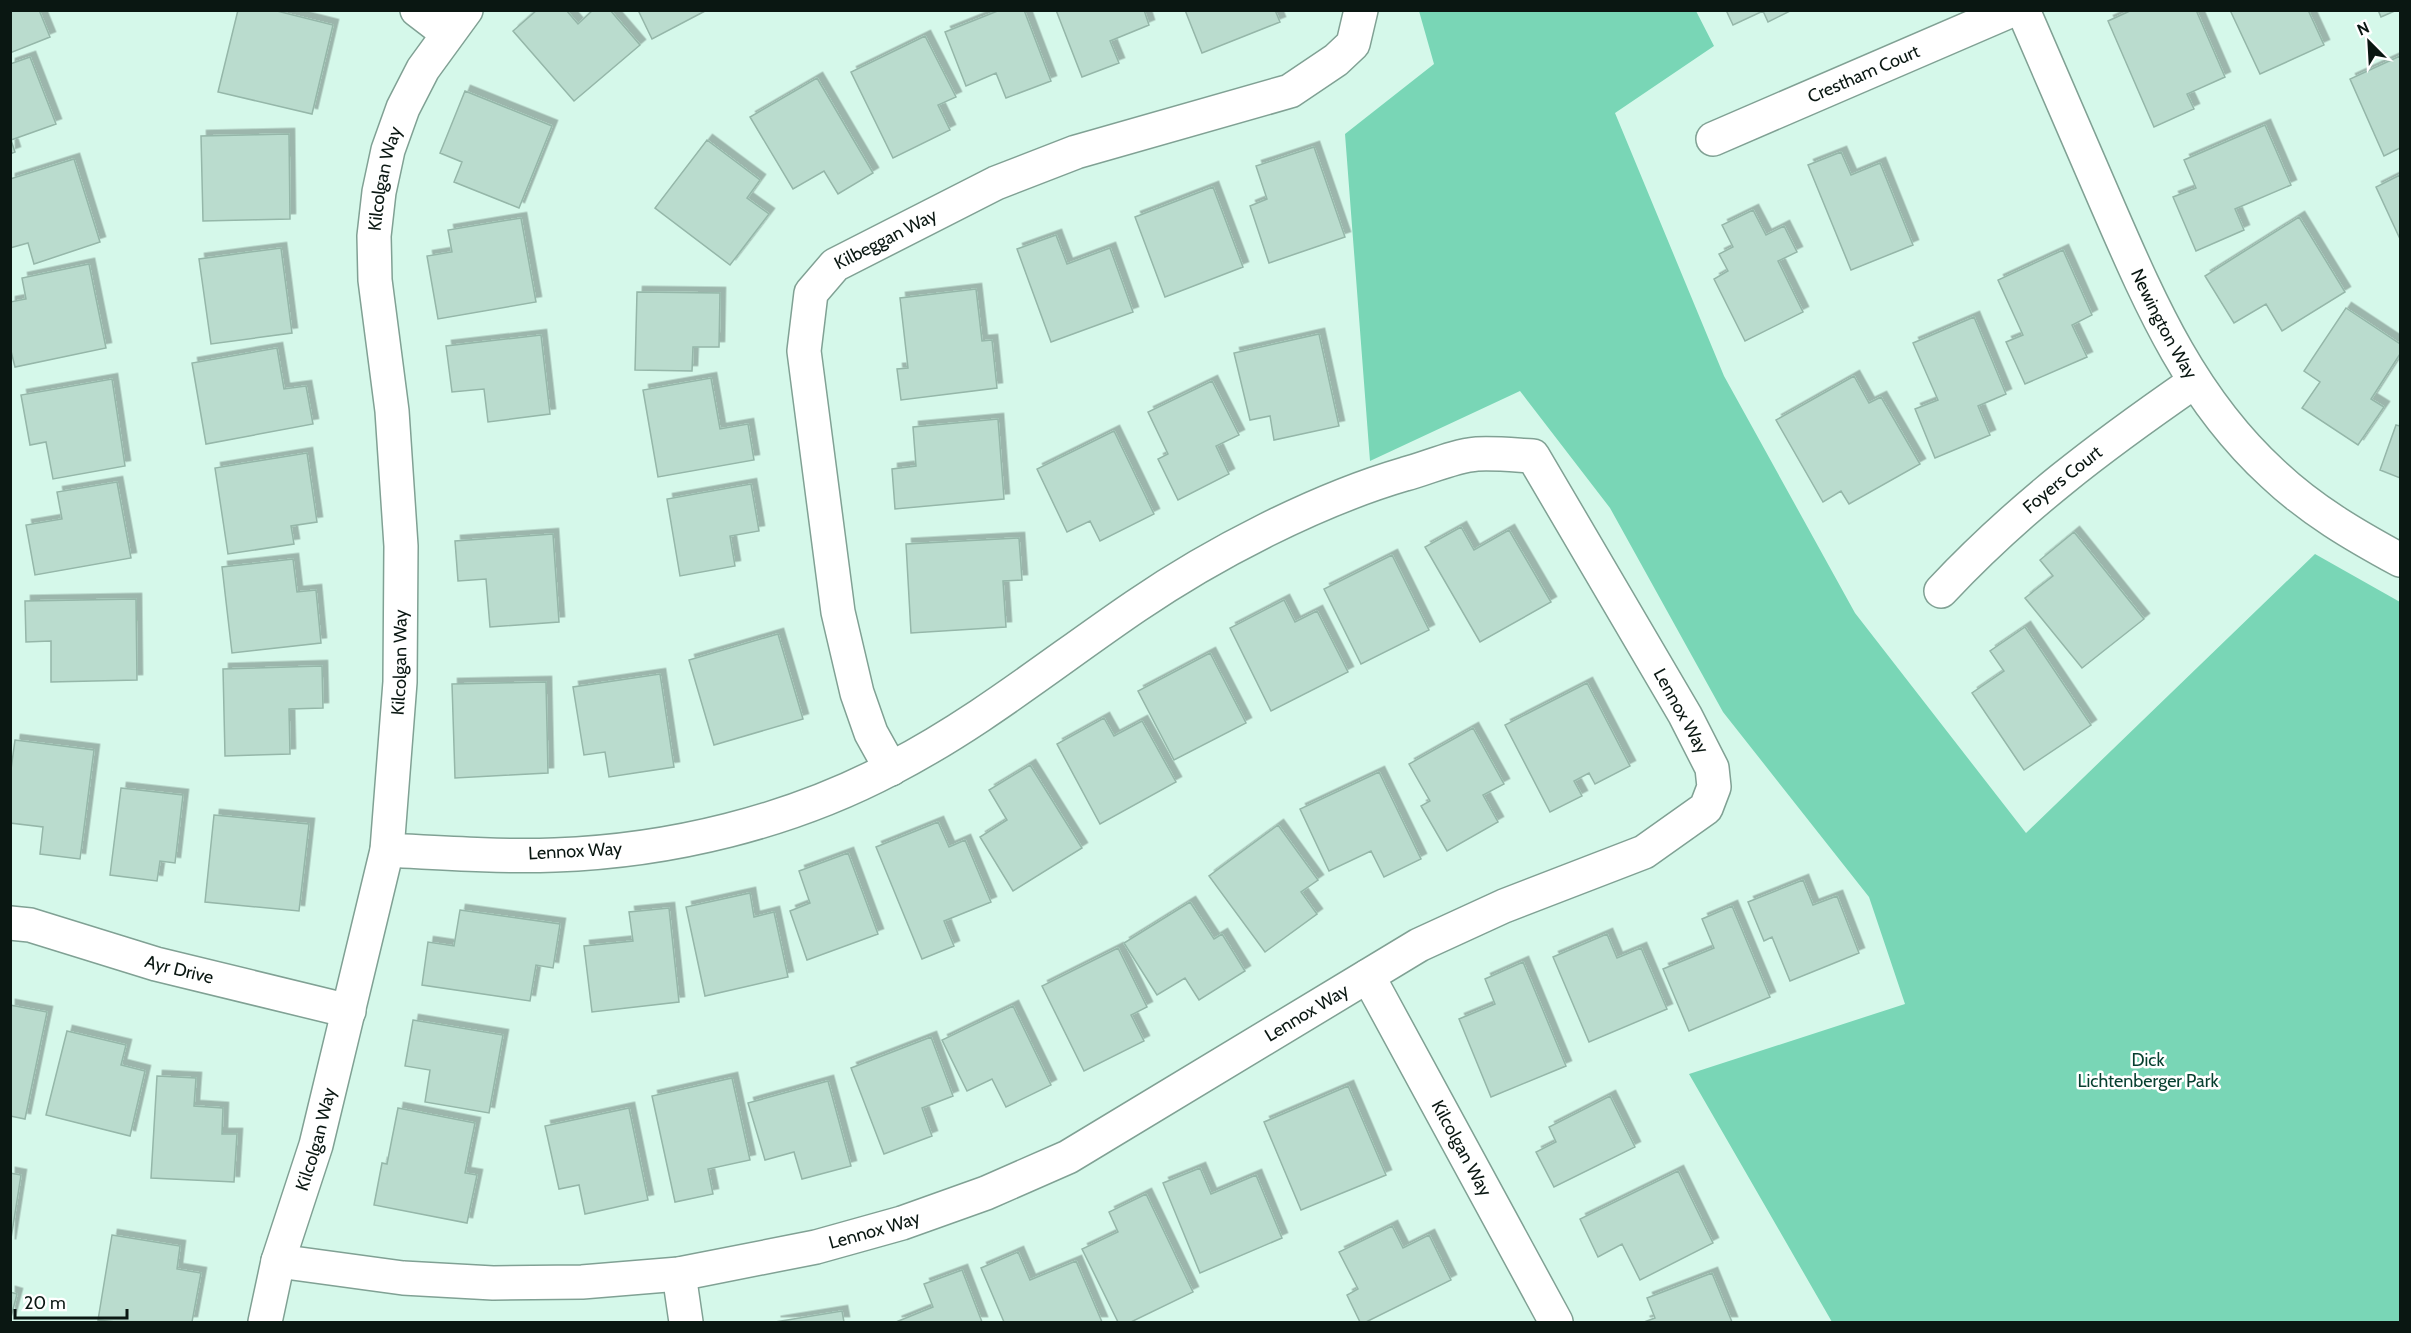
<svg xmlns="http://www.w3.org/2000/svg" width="2411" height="1333" viewBox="0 0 2411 1333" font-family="Cabin,sans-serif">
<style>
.green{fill:#79d6b6}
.building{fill:#badcce;stroke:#95b7a9;stroke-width:1.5;filter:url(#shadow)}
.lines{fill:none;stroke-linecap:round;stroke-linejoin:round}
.street-casing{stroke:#80a194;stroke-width:36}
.street{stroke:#fff;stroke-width:33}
.labels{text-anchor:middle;stroke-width:5;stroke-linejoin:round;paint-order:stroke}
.street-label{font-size:18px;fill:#0a1712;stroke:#fff}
.park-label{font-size:18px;fill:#063f2f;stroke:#fff}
</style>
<defs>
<filter id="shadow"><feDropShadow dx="5.5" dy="-5.5" stdDeviation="0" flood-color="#0004"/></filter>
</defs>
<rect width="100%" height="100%" fill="#d5f8ea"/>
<!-- green -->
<path class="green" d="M1419 11H1696L1714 46 1615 113 1724 376 1855 613 2026 833 2315 554 2400 602V1322H1832L1689 1074 1905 1004 1869 897 1723 712 1610 508 1520 391 1370 461 1345 134 1434 64Z"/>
<!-- building -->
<path class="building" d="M10 10H39L50 37 10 53Z
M238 10H273L333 25 312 114 218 92Z
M537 10H566L578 24 593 10H610L640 45 574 101 513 31Z
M638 10H707L652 39Z
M1000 10H1024L1051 81 1006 98 996 73 966 86 945 32Z
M1056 10H1144L1149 25 1110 41 1119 63 1082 77Z
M1185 10H1275L1280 22 1202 53Z
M1726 10H1792L1768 22 1763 11 1733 25Z
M2132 10H2196L2225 77 2187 94 2194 109 2154 127 2108 21Z
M2230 10H2308L2324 45 2260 74Z
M2378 10H2397L2381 17Z
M925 36 956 97 938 105 950 130 893 158 851 72Z
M2400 56V148L2384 156 2350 79Z
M30 57 56 124 11 140 15 152 10 154V64Z
M817 78 873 173 838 194 824 171 793 189 750 117Z
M465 91 552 126 519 208 454 182 462 162 440 153Z
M2265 125 2291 185 2235 209 2244 230 2196 251 2173 197 2196 188 2184 160Z
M289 134 290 219 203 221 201 136Z
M707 140 760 180 747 198 769 214 730 265 655 208Z
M1314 147 1345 237 1269 263 1250 206 1267 199 1256 166Z
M1841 152 1851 175 1880 163 1913 245 1851 270 1808 165Z
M74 159 100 242 34 264 28 243 10 248V179Z
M2400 175V239L2376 187Z
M1213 187 1243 267 1165 297 1135 217Z
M1753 210 1766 235 1784 226 1797 252 1778 261 1803 312 1745 341 1714 279 1728 271 1719 254 1733 247 1722 225Z
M2299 217 2345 292 2282 331 2266 304 2234 323 2205 276Z
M521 218 536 302 438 319 427 256 452 252 448 230Z
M1056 235 1067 264 1110 248 1133 312 1051 342 1017 249Z
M281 248 292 333 211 344 199 259Z
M2063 250 2092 315 2072 325 2087 357 2025 384 2006 342 2023 335 1998 280Z
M89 264 106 348 15 367 10 347V302L26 299 22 278Z
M976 289 982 341 992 340 997 388 901 400 897 369 908 368 900 298Z
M637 292 720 293 719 347H693L692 371 635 370Z
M2346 308 2400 344V354L2371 399 2384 407 2358 445 2302 408 2320 382 2304 371Z
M1974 317 2006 394 1978 406 1990 435 1935 458 1915 409 1938 400 1913 343Z
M1319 334 1339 426 1274 440 1270 416 1250 420 1234 353Z
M541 335 550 414 488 422 484 389 452 392 446 346Z
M277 348 284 389 306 386 313 424 206 444 192 363Z
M1854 376 1869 403 1881 397 1920 464 1849 504 1841 491 1823 502 1776 420Z
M711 378 720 429 748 424 754 460 658 477 643 390Z
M112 379 125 466 53 479 46 442 30 445 21 395Z
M1212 381 1239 435 1216 446 1229 474 1178 500 1158 459 1168 454 1148 412Z
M998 419 1004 499 895 509 892 469 916 466 913 427Z
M2396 425 2400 426V478L2380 470Z
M1114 431 1154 514 1100 541 1090 521 1067 532 1037 469Z
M307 453 317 522 291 526 294 544 228 554 215 468Z
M117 482 131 558 35 575 26 525 62 519 57 492Z
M751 484 759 531 730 536 735 566 680 576 667 499Z
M1461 527 1474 550 1509 530 1551 602 1480 642 1425 547Z
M2074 532 2144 619 2082 668 2025 598 2053 576 2040 560Z
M553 534 559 622 490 627 486 579 458 581 455 541Z
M1019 538 1022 580 1003 581 1006 627 911 633 906 544Z
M1392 555 1429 630 1361 664 1324 589Z
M293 559 297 592 316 590 321 643 232 653 222 567Z
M136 599 137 680 51 682V641L26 642 25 601Z
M1284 600 1295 622 1317 611 1348 672 1271 711 1230 628Z
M2025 627 2091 725 2024 770 1972 693 2004 671 1990 651Z
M778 634 803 719 714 745 689 660Z
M1210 653 1246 723 1174 760 1138 691Z
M322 666 323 708 289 709 290 754 225 756 223 669Z
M660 674 674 767 609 777 605 752 584 755 573 687Z
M546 682 548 773 455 778 452 684Z
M1587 683 1630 766 1595 784 1589 773 1574 781 1582 796 1550 812 1505 725Z
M1104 718 1114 736 1142 721 1176 782 1100 824 1057 744Z
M1473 728 1504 784 1483 795 1498 822 1447 851 1421 806 1430 801 1409 764Z
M15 740 94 750 80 859 40 854 43 827 10 823V777Z
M1030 765 1082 848 1013 891 980 837 1007 820 989 790Z
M1379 772 1421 859 1384 877 1371 851 1329 871 1300 809Z
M121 788 183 795 175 863 160 861 157 881 110 875Z
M214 815 309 824 299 911 205 902Z
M938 822 949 847 965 840 991 902 944 921 954 946 922 959 876 847Z
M1278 825 1318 880 1301 892 1317 914 1265 952 1209 876Z
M848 853 878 934 807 960 790 911 810 903 799 871Z
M1803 880 1813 905 1837 896 1859 953 1790 981 1772 937 1764 941 1748 902Z
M750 893 754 917 774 912 788 977 705 996 686 907Z
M1190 902 1214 939 1222 934 1245 971 1199 1000 1185 978 1157 995 1124 943Z
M1732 906 1770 997 1689 1031 1663 969 1714 948 1702 919Z
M669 908 679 1002 592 1012 584 946 633 941 629 912Z
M460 910 560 924 553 968 536 965 530 1001 422 985 428 942 454 946Z
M1607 934 1617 958 1641 948 1667 1009 1589 1042 1553 957Z
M1118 948 1147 1007 1131 1015 1144 1041 1084 1071 1042 986Z
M1523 962 1566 1066 1491 1097 1459 1019 1495 1004 1485 979Z
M10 1005 47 1012 25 1119 10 1116Z
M1013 1006 1051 1085 1006 1107 992 1079 967 1091 942 1040Z
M413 1020 503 1035 489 1113 425 1102 430 1070 405 1066Z
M67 1031 126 1045 121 1065 145 1071 130 1136 46 1115Z
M931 1037 953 1096 922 1108 932 1136 884 1154 851 1068Z
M157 1076 196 1078 194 1106 223 1108 222 1134H237L234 1182 151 1178Z
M732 1078 750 1160 708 1169 713 1194 675 1202 652 1096Z
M828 1081 851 1166 802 1179 794 1152 765 1160 748 1103Z
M1348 1086 1386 1175 1301 1210 1264 1122Z
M1610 1096 1635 1147 1554 1187 1536 1152 1556 1142 1549 1127Z
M398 1108 475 1123 465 1173 477 1175 467 1223 374 1205 382 1163 387 1164Z
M629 1108 648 1200 585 1214 579 1185 559 1189 545 1126Z
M1200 1168 1211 1194 1256 1175 1282 1238 1200 1273 1163 1183Z
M1678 1171 1713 1243 1640 1280 1622 1244 1598 1257 1580 1219Z
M10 1173 21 1175 10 1245Z
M1146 1194 1193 1292 1131 1322H1118L1082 1249 1118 1232 1109 1212Z
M1392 1226 1403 1248 1429 1235 1451 1280 1366 1322H1360L1347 1295 1358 1289 1339 1252Z
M112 1235 180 1246 177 1269 201 1273 192 1322H116L98 1320Z
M1018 1252 1030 1280 1076 1261 1102 1322H1004L981 1268Z
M962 1270 982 1322H896L933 1307 924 1284Z
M1712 1273 1732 1322H1644L1655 1318 1647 1298Z
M10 1292 17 1294 10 1321Z
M842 1311 844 1322H775Z"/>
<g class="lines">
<!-- street casing -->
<g class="street-casing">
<g id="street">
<path d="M417 10 447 33"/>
<path id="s1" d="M2023 10C2051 74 2078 138 2106 202 2150 303 2190 398 2273 474 2311 510 2354 535 2400 560"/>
<path id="s2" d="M1713 139 2012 10"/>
<path id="s3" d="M1941 591C2020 507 2100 447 2194 382"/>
<path id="s4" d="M891 769 871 733 857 693 838 612 804 351 811 293 835 265 996 183 1076 152 1290 91 1336 60 1353 44 1361 10"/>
<path id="s5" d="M10 923 30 925 156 964 349 1011"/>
<path id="s6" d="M1368 976 1556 1322"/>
<path id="s7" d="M278 1261 403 1278 493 1283 582 1282 679 1274 816 1247 902 1223 986 1193 1068 1157 1419 945 1504 906 1644 852 1706 808 1714 787 1712 768 1685 715 1533 456C1515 455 1495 453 1477 454 1453 456 1428 468 1405 474 1316 500 1212 554 1136 606 1055 661 979 723 892 768 790 822 670 851 555 855 499 857 443 853 387 850"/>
<path d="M679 1274 686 1322"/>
<path id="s8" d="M265 1322 278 1261 316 1145 387 850 400 682 401 546 392 411 375 280 374 236 379 192 388 150 403 108 423 69 466 10"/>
</g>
</g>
<!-- street -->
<use href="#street" class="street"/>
</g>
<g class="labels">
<!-- street labels -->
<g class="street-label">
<text dy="6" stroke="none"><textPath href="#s2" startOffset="164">Crestham Court</textPath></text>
<text dy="6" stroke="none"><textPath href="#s8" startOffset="1162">Kilcolgan Way</textPath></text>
<text dy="6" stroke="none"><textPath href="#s4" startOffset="582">Kilbeggan Way</textPath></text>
<text dy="6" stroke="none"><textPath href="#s1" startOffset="344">Newington Way</textPath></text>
<text dy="6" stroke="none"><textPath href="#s3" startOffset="165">Foyers Court</textPath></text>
<text dy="6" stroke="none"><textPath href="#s8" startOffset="676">Kilcolgan Way</textPath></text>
<text transform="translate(1681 711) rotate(61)" y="6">Lennox Way</text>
<text transform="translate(575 851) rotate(-3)" y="6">Lennox Way</text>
<text dy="6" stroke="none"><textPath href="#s5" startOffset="176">Ayr Drive</textPath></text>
<text dy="6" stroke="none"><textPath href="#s7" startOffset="1089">Lennox Way</textPath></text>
<text dy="6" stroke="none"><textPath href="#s8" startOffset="190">Kilcolgan Way</textPath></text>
<text dy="6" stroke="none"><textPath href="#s6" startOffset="196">Kilcolgan Way</textPath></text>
<text dy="6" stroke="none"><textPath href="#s7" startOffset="603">Lennox Way</textPath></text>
</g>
<!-- park labels -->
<g class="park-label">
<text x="2148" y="1066">Dick<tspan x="2148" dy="21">Lichtenberger Park</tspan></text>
</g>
</g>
<!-- border -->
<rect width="2411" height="1333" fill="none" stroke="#0a1712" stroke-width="24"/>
<!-- north arrow -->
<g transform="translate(2369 42) rotate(336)" stroke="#ffffff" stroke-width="4.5" paint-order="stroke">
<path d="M0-4.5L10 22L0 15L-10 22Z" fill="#0a1712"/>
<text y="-9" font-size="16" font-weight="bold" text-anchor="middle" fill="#0a1712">N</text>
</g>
<!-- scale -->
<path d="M15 1309v9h112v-9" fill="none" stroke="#0a1712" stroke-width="3"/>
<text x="24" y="1309" font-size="18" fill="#0a1712" stroke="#ffffff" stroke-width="4.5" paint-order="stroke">20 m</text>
</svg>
